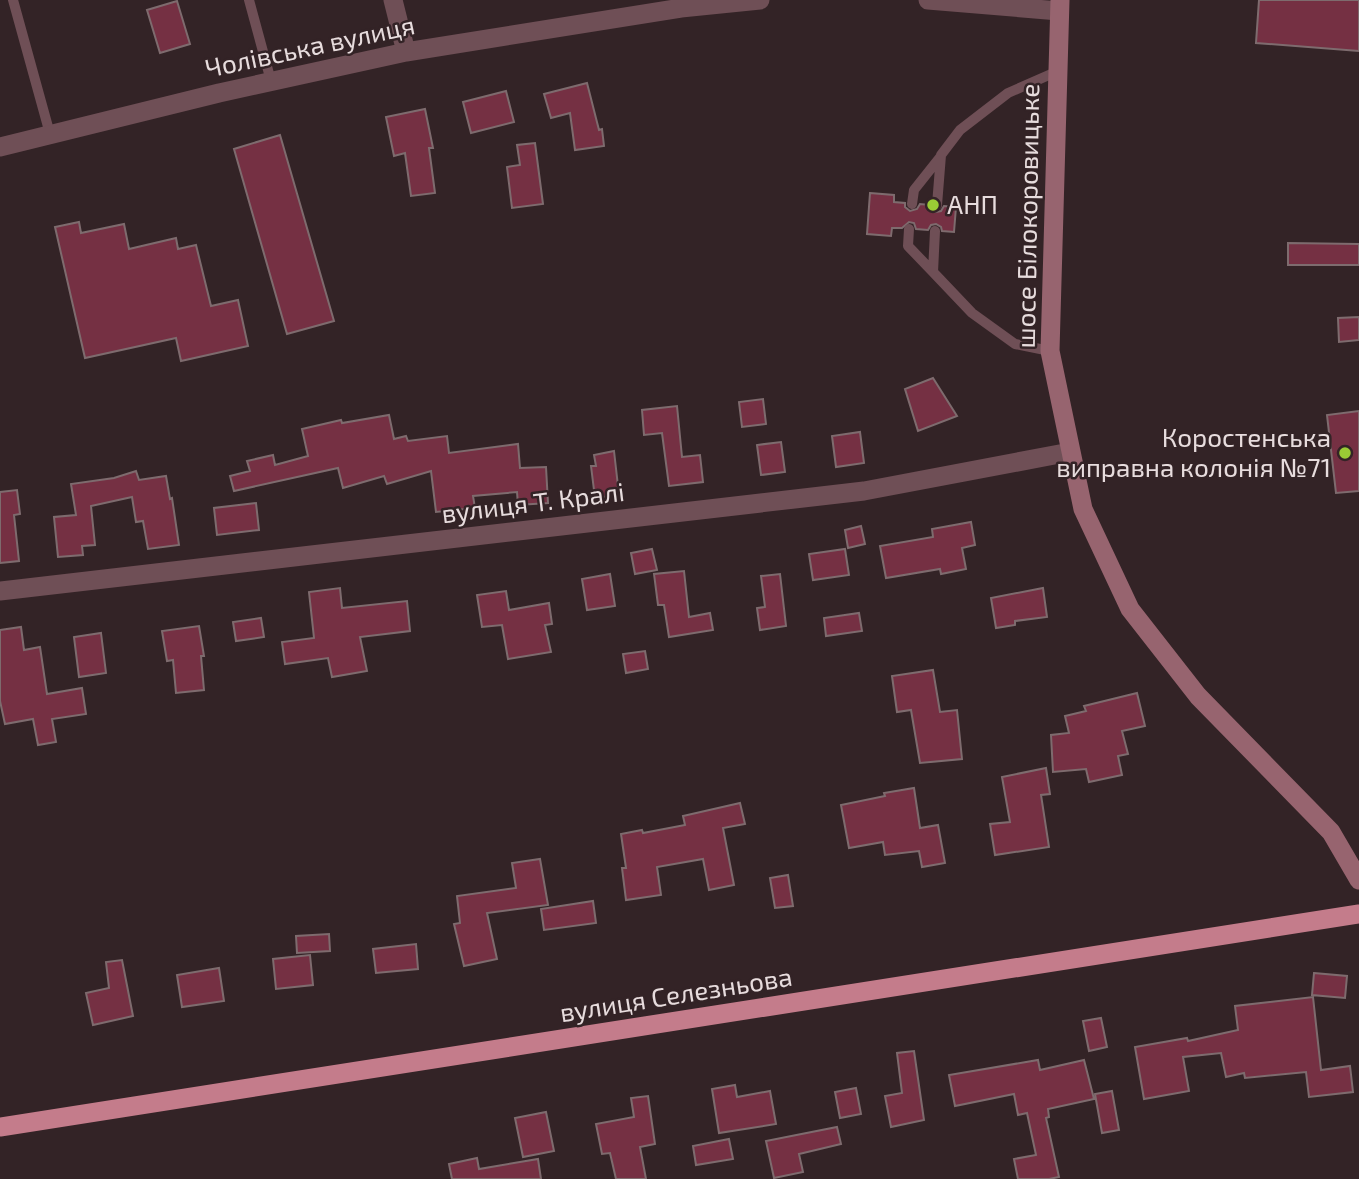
<svg xmlns="http://www.w3.org/2000/svg" width="1359" height="1179" viewBox="0 0 1359 1179" font-family="'Exo 2',sans-serif">
<style>
.building{fill:#753043;stroke:#7e6b6e;stroke-width:2}
.lines{fill:none;stroke-linecap:round;stroke-linejoin:round}
.service{stroke:#6f4f56;stroke-width:10}
.minor{stroke:#6f4f56;stroke-width:19}
.secondary{stroke:#97646f;stroke-width:19}
.trunk{stroke:#c47c8b;stroke-width:19}
.poi-dot{fill:#9acb35;stroke:#332326;stroke-width:2.5}
.labels{text-anchor:middle;stroke-width:5;stroke-linejoin:round;paint-order:stroke}
.street-label{font-size:26px;fill:#e7dcdd;stroke:#332326}
.poi-label{font-size:26px;fill:#e7dcdd;stroke:#332326;text-anchor:start}
</style>
<rect width="100%" height="100%" fill="#332326"/>
<!-- building -->
<path class="building" d="M1259 0H1359V51L1256 43Z
M177 1 190 44 160 53 147 10Z
M587 83 599 130 602 129 604 146 575 150 570 113 551 118 544 94Z
M506 91 514 122 471 133 463 102Z
M425 109 433 148H429L435 193 411 196 405 153 394 156 386 117Z
M280 135 334 321 287 334 234 149Z
M535 143 543 204 512 208 507 167 520 165 517 145Z
M870 193 894 195V202L905 203V207L910 211 917 209 920 204 930 205 936 212 941 211 944 206 956 207 954 232 942 231 941 227 936 224 931 225 928 230 916 229 914 223 909 222 902 228H892L891 236 867 234Z
M79 222 81 233 124 224 129 249 176 238 178 249 196 245 211 306 238 300 248 346 181 361 176 338 85 358 55 227Z
M1288 243 1359 244V265H1288Z
M1359 317V340L1339 342 1338 318Z
M933 378 957 416 918 431 905 389Z
M763 399 766 424 742 427 739 402Z
M677 406 682 457 700 455 703 482 669 486 662 433 644 435 642 410Z
M1359 411V491L1336 493 1327 415Z
M389 415 394 439 406 436 408 441 447 436 449 453 518 444 520 468 546 467 548 503 518 505 517 492 473 496 475 508 436 512 431 471 387 484 384 476 343 488 338 468 234 491 230 476 250 471 247 461 273 455 275 465 308 456 302 429 341 420 342 423Z
M860 432 864 463 836 467 832 436Z
M781 442 785 472 761 475 757 445Z
M614 451 619 495 595 498 591 466H596L594 455Z
M136 471 139 480 166 476 170 499 172 498 179 545 148 549 143 521 136 522 132 497 91 506 95 545 82 546 83 555 58 557 54 517 76 515 71 484 114 478Z
M17 490 20 514 14 515 19 561 0 563V492Z
M256 503 259 530 217 535 214 508Z
M971 522 975 545 962 548 966 569 941 574 940 569 886 578 880 546 933 537 932 529Z
M861 526 865 544 848 548 845 530Z
M652 549 657 570 635 574 631 553Z
M845 549 849 575 813 580 809 554Z
M684 571 689 617 710 613 713 630 669 637 664 605H658L654 574Z
M610 574 615 606 587 610 582 579Z
M780 574 786 626 760 630 757 608 765 607 761 576Z
M340 588 342 608 407 601 410 631 360 637 367 671 332 677 328 658 285 664 282 642 314 638 309 592Z
M1043 588 1047 617 1015 621V625L996 628 991 598Z
M506 591 509 610 549 603 552 624 545 625 551 652 508 659 502 625 482 627 477 595Z
M859 613 862 631 826 636 824 618Z
M261 618 264 637 236 641 233 622Z
M199 626 204 656H201L204 690 176 693 173 660 167 661 162 631Z
M21 627 24 650 40 647 47 694 82 688 86 714 52 719 56 742 38 745 33 719 5 724 0 701V630Z
M101 633 106 673 79 677 74 637Z
M645 651 648 669 626 673 623 654Z
M933 670 940 712 957 710 962 759 920 763 911 710 897 712 892 676Z
M1137 693 1145 726 1122 731 1128 754 1118 756 1122 775 1089 782 1086 769 1053 772 1051 735 1069 733 1065 716 1086 711 1084 706Z
M1046 768 1050 794 1041 795 1049 847 995 855 990 824 1010 822 1002 777Z
M914 788 920 828 938 825 945 863 922 867 919 851 885 855 883 842 849 848 841 805 885 796 884 793Z
M740 803 745 824 723 828 734 885 709 890 703 859 657 867 661 895 626 900 622 868H626L621 834 642 830 643 833 685 825 683 816Z
M540 859 548 905 487 913 497 959 464 966 454 924 460 923 457 896 516 888 512 863Z
M788 875 793 906 775 908 770 878Z
M593 901 596 923 544 930 541 909Z
M329 934 330 951 297 953 296 936Z
M416 944 418 969 376 973 373 949Z
M310 955 313 985 276 989 273 959Z
M122 960 133 1016 93 1025 86 993 109 988 106 962Z
M219 968 224 1001 182 1007 177 975Z
M1314 973 1347 976 1345 998 1312 995Z
M1313 997 1321 1070 1350 1066 1353 1092 1309 1097 1306 1072 1245 1078 1244 1073 1226 1077 1221 1053 1183 1057 1189 1091 1144 1099 1135 1047 1187 1038 1188 1041 1238 1030 1235 1006Z
M1101 1018 1107 1047 1089 1051 1083 1021Z
M914 1051 924 1120 891 1127 885 1096 902 1093 897 1053Z
M1038 1060 1040 1070 1084 1060 1094 1099 1048 1109 1049 1117 1046 1118 1059 1177 1049 1179H1018L1014 1159 1036 1155 1027 1113 1018 1115 1014 1094 955 1106 949 1075Z
M735 1085 737 1097 770 1091 776 1124 719 1133 712 1089Z
M856 1088 861 1114 840 1118 835 1092Z
M1112 1091 1119 1130 1102 1133 1095 1094Z
M648 1096 655 1144 640 1147 646 1179H616L610 1153 602 1154 596 1124 634 1117 631 1098Z
M546 1112 554 1151 523 1157 515 1118Z
M837 1127 841 1144 799 1154 803 1172 774 1178 766 1141Z
M729 1139 733 1159 696 1165 693 1146Z
M477 1158 479 1169 538 1159 541 1179H452L449 1164Z"/>
<g class="lines">
<!-- service -->
<path class="service" d="M13 0 50 134
M249 0 271 81
M912 204 914 190 941 156
M937 205 941 155 960 130 1008 93 1058 71
M909 229 908 246 933 272
M935 231 933 272 972 313 1015 344 1050 351"/>
<!-- minor -->
<path class="minor" d="M393 0 406 52
M928 0 1059 11
M0 147 219 93 406 52 681 8 760 0
M0 591 864 491 1070 452"/>
<!-- secondary -->
<path class="secondary" d="M1060 0 1050 351 1083 509 1130 609 1198 696 1331 832 1359 880"/>
<!-- trunk -->
<path class="trunk" d="M0 1127 1359 914"/>
</g>
<!-- markers -->
<g class="poi-dot">
<circle cx="933" cy="205" r="7"/>
<circle cx="1345" cy="453" r="7"/>
</g>
<g class="labels">
<!-- street labels -->
<g class="street-label">
<text transform="translate(310 47) rotate(-12)" y="9">Чолівська вулиця</text>
<text transform="translate(1028 216) rotate(-89)" y="9">шосе Білокоровицьке</text>
<text transform="translate(533 503) rotate(-7)" y="9">вулиця Т. Кралі</text>
<text transform="translate(676 995) rotate(-9)" y="9">вулиця Селезньова</text>
</g>
<!-- poi labels -->
<g class="poi-label">
<text x="947" y="214">АНП</text>
<text x="1331" y="447" text-anchor="end">Коростенська<tspan x="1331" dy="30">виправна колонія №71</tspan></text>
</g>
</g>
</svg>
